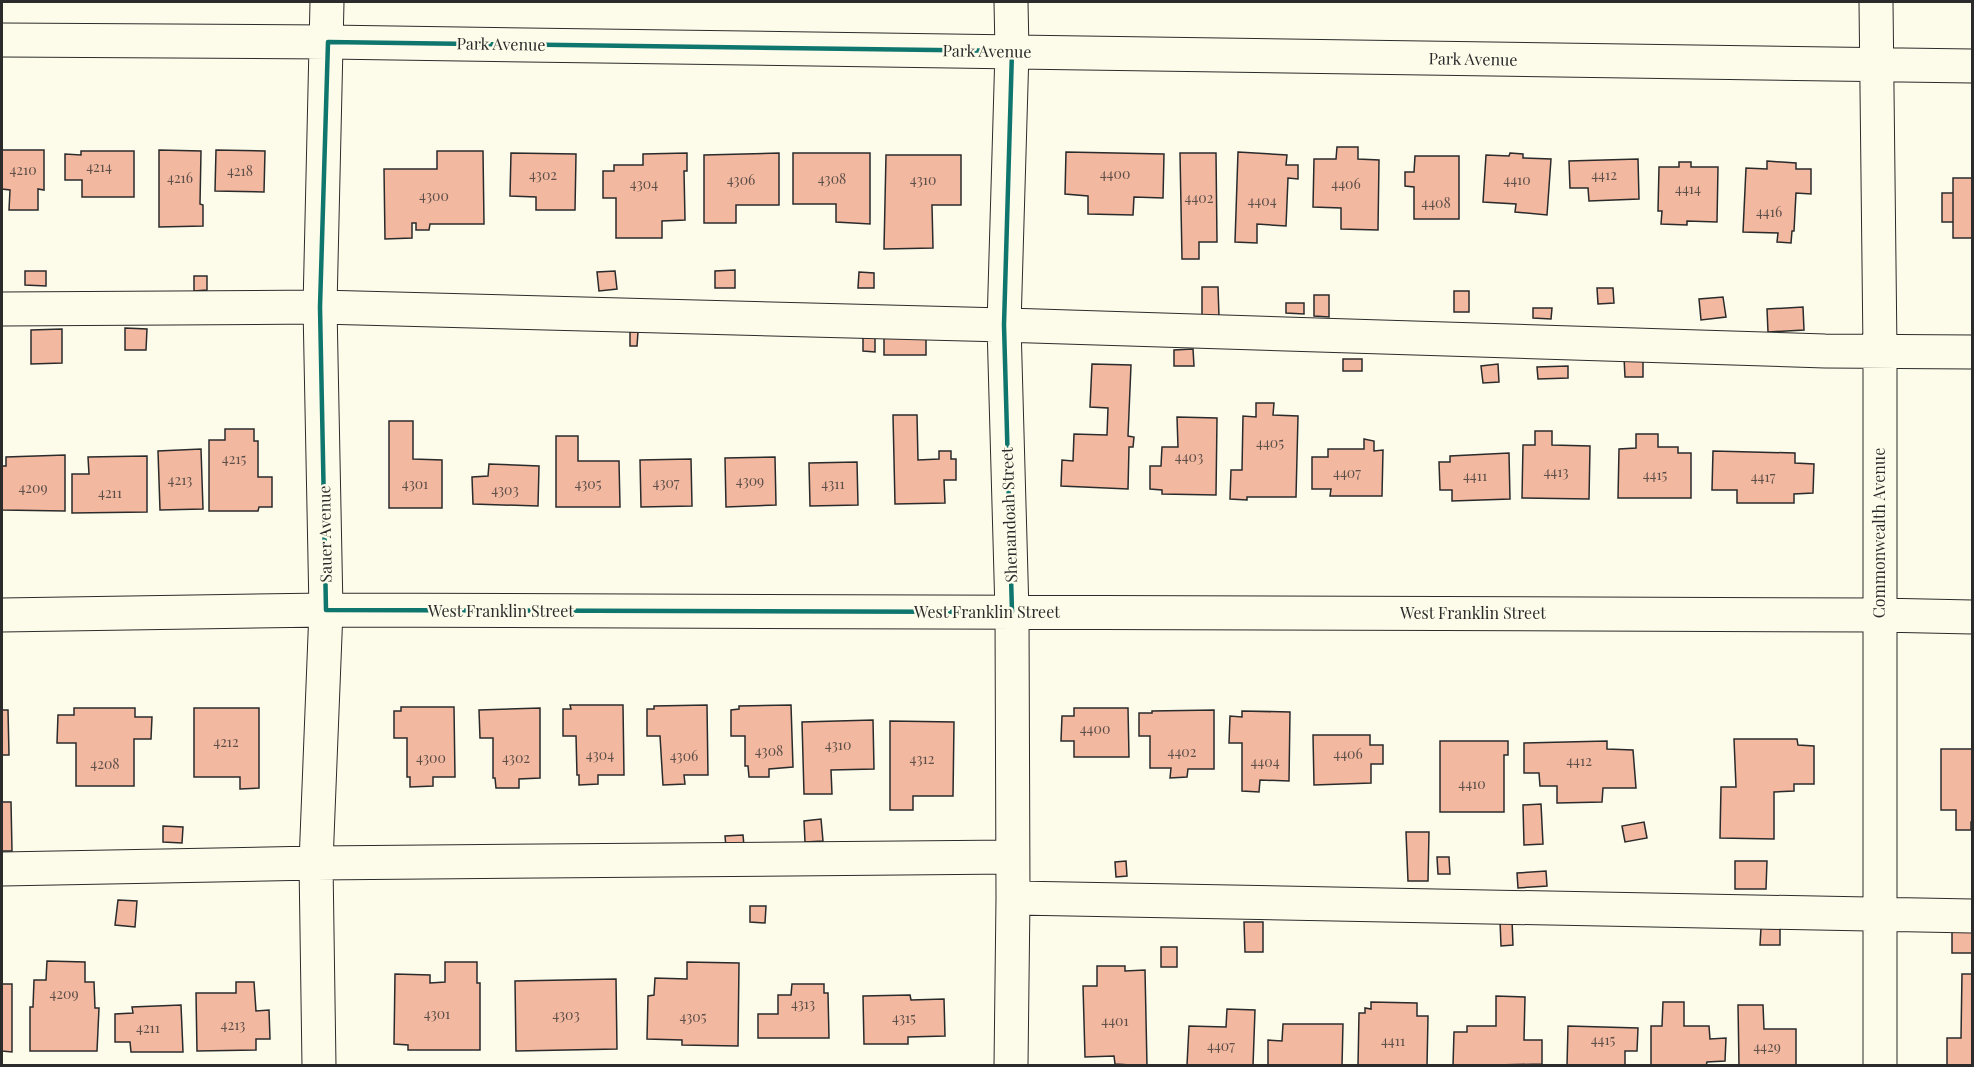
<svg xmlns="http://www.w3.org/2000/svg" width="1974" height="1067" viewBox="0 0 1974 1067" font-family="'Playfair Display',serif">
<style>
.building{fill:#f2b8a0;stroke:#2b2b2b;stroke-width:1.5}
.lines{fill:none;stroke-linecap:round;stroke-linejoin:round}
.minor-casing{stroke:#2b2b2b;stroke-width:35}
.minor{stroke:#fdfbea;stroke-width:33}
.marked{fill:none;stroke:#0f766e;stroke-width:4.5;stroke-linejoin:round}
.labels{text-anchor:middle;stroke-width:4.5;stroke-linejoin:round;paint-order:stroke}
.number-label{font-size:14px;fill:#5d4e48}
.street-label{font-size:16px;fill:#2b2b2b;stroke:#fdfbea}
</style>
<rect width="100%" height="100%" fill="#fdfbea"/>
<!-- building -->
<path class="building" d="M1337 147H1358V159L1379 160 1378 230 1341 229V208L1313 207 1314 159H1336Z
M2 150H44V190L38 189V210H9L10 190 2 189Z
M159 150 201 151 200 204 203 205V226L159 227Z
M216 150 265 151 264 192 215 191Z
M81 151H134V197H82V180H65V154L81 155Z
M437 151H483L484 224H430L429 230H416V223H412V238L385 239 384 169H437Z
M1066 152 1164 154 1163 198 1134 197 1133 215 1088 214V196L1065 194Z
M1238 152 1287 155 1286 165H1298V179L1288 178 1286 226 1257 224V243L1235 242Z
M511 153 576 154 575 210H536V197L510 196Z
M687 153V171H684L685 220 662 221V238H616V198H603V171H614V165H643V154Z
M779 153V205H736V223H704V155Z
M793 153H870V224L836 222V204H793Z
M1180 153H1216L1217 242H1199V259H1182Z
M1510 153 1523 154V158L1551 159 1547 215 1515 212 1516 204 1483 202 1486 155 1509 156Z
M886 155H961V205H932L933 248 884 249Z
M1415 156H1459V219H1414V187L1405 186V172H1414Z
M1638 159 1639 199 1589 201 1588 188H1570L1569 161Z
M1767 161 1796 163V169H1811V194L1796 193 1794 231H1792L1791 243 1777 242 1778 233 1743 232 1746 168 1767 169Z
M1679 162H1691V167H1718L1717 222 1687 221V225L1661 224 1662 211H1658L1659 167H1679Z
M1953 178H1972V238H1953Z
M1942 193H1953V222H1942Z
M735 270V288H715V271Z
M25 271H46V286L25 285Z
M615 271 617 289 599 291 597 272Z
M859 272 874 273V288H858Z
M194 276H207V290L194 291Z
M1202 287H1218L1219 317 1202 318Z
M1597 288H1613L1614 303 1598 304Z
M1454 291H1469V312H1454Z
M1314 295H1329V317L1314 316Z
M1723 297 1726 317 1701 320 1699 299Z
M1286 303H1304V314L1286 313Z
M1803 307 1804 330 1768 332 1767 309Z
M1533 308H1552L1551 319 1533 318Z
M125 328 147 329 146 350H125Z
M62 329V363L31 364V330Z
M630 332H638L637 346H630Z
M884 332H926V355H884Z
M863 334H875V352L863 351Z
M1193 349 1194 366H1174V350Z
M1624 357H1643V377H1625Z
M1343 359H1362V371H1343Z
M1092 364 1131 365 1128 436 1134 437 1133 447H1129L1128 489 1061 486 1062 460 1073 461 1074 434 1107 435 1108 408 1090 407Z
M1498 364 1499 382 1483 383 1481 366Z
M1568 366V378L1538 379 1537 367Z
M1256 403H1274L1273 415 1298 416 1296 497H1247V500L1230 499 1231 470H1242L1243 416 1256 417Z
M893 415H917L918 460 939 459V451H951V459H956V480H944L945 503 895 504Z
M1177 417 1217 418 1216 495 1162 494V490L1150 489V466H1161L1162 447H1178Z
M389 421H413V459L442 460V508H389Z
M225 429H254V441H258V477H272V507H259L258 511H209V440H225Z
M1535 431H1552V445L1590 446 1589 499 1522 498 1523 445H1535Z
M1636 434H1658V447H1678V453H1691V498H1618L1619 449 1636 448Z
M556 436H578V461H619L620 507H556Z
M1364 439 1374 441V451L1383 450 1382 496H1330L1331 489H1312V457H1328V449H1364Z
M201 449 203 509 160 510 158 451Z
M1713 451 1795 453V463L1814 464 1813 493 1794 494V503H1737V490H1712Z
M1509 453 1510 499 1452 501V490H1440L1439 462H1450V456Z
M65 455V511L2 510V466H6V457Z
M147 456V512L72 513V474H89L88 457Z
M775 457 776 505 726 507 725 458Z
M691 459 692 506 641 507 640 460Z
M857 462 858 505 810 506 809 463Z
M489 464 539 466 538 506 473 504 472 477 488 476Z
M570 705H623L624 775H598V784L579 785V775H577L576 736H563V709H571Z
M707 705 708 775H684L685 784 663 785 660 736H647V709H654V706Z
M791 705 793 767 769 769V777H749L748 766H745V736H731V710L739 709V706Z
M401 707H454L455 777H433V786L410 787V777H407V738H394V711H401Z
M74 708H135V717H152L151 739H134V786H76V743H57L58 715H74Z
M194 708H259V788L240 789V777H194Z
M540 708V778L519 779V788H496L495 778H493V738H480L479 710Z
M1074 708H1128L1129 757H1074V741H1061L1062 716H1074Z
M2 710H8L9 755H2Z
M1214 710V769H1188L1187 777 1170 778 1171 768H1150V736H1139V713H1152V711Z
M1242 711 1290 712 1289 781 1260 780 1259 792 1242 791V743H1229L1230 716 1242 717Z
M873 720 874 769 831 770 832 794H804L802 722Z
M890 721 954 722 953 796H913V810H890Z
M1313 735H1370V745H1383V764H1371V783L1314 785Z
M1734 739H1797L1798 745 1814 746V784H1794V791L1774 792V839L1720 838 1721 787H1736Z
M1440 741H1508V755H1504V812H1440Z
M1607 741V749L1633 750 1636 788H1603L1602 802 1557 803V786H1540L1539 773H1524V743Z
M1941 749H1972V822H1971V830H1956V810H1941Z
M2 802H11L12 851H2Z
M1541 804 1543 844 1524 845 1523 805Z
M821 819 823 841 805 842 804 821Z
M1644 822 1647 838 1625 842 1622 826Z
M163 826 183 827 182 843 163 842Z
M1406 832H1429L1428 881H1408Z
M743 835 744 846 726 847 725 836Z
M1437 857H1449L1450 874H1438Z
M1126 861 1127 876 1116 877 1115 862Z
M1735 861H1767L1766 889H1735Z
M1546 871 1547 886 1518 888 1517 873Z
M118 900 137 901 135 927 115 925Z
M750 906H766L765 923 750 922Z
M1512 920 1513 945 1501 946 1500 921Z
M1244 922H1263V952H1245Z
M1761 928 1780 929V945H1760Z
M1952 929 1972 930V953H1952Z
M1161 947H1177V967H1161Z
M47 961 85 962V982H94L95 1008H99L97 1051H30V1007H33L34 980H46Z
M445 962H477V983H480V1050H408V1045L394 1044 395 974 430 975V983L445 982Z
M687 962 739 963 738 1046 682 1045V1040L647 1039 648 996 654 995 655 978 687 979Z
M1097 966H1125V971L1145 970 1147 1066 1115 1064 1114 1056 1085 1057 1083 986H1097Z
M1962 974H1972V1066H1947V1038H1961Z
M616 979 617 1049 516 1051 515 981Z
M236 982H254L256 1011 269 1010 270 1039H256V1050L197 1051 196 993H236Z
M2 984H12V1052L2 1051Z
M792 984H824V993H828L829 1038H758V1014H778V995H791Z
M910 995 911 1000 944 999 945 1036 908 1037V1044H864L863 996Z
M1496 996 1525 997 1524 1040H1542V1064L1453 1066 1454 1032H1467V1026H1496Z
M1371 1002 1417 1003V1016H1428L1427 1066H1358L1359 1013H1365V1008L1371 1009Z
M1663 1002H1684V1026H1709L1710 1039 1726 1038 1725 1061 1707 1062 1706 1066H1651V1026H1662Z
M181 1005 183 1052H131L130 1042H115V1014L133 1013 132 1007Z
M1738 1005H1763L1764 1029H1796V1066H1739Z
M1227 1009 1255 1010 1253 1066 1187 1065 1189 1026 1226 1027Z
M1283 1024H1343L1342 1066 1268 1065V1040L1282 1041Z
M1568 1026 1638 1028 1637 1051H1625V1066H1567Z"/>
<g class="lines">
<!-- minor casing -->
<g class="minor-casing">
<path id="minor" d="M1011 2 1012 51 1004 325 1012 612 1013 898 1011 1066
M1876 2 1880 351V1066
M2 40 328 42 1972 66
M2 309 320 307 1004 325 1825 351 1972 352
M2 615 326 610 1879 615 1972 617
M2 869 316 863 1012 857
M1013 898 1972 916
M319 1066 316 863 326 610 320 307 327 2"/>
</g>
<!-- minor -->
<use href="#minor" class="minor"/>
</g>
<!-- marked area -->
<path class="marked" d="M328 42 1012 51 1004 325 1012 612 326 610 320 307Z"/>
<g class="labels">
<!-- number labels -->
<g class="number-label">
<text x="99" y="172">4214</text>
<text x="23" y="175">4210</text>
<text x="240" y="176">4218</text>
<text x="1115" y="179">4400</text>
<text x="543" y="180">4302</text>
<text x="1604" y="180">4412</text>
<text x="180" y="183">4216</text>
<text x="832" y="184">4308</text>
<text x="741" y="185">4306</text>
<text x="923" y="185">4310</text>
<text x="1517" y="185">4410</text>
<text x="644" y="189">4304</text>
<text x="1346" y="189">4406</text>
<text x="1688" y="194">4414</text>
<text x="434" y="201">4300</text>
<text x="1199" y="203">4402</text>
<text x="1262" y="206">4404</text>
<text x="1436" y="208">4408</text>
<text x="1769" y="217">4416</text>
<text x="1270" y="448">4405</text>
<text x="1189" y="462">4403</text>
<text x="234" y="464">4215</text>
<text x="1556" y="477">4413</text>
<text x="1347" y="478">4407</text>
<text x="1655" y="480">4415</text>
<text x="1475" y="481">4411</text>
<text x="1763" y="482">4417</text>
<text x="180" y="485">4213</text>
<text x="750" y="486">4309</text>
<text x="666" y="488">4307</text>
<text x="415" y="489">4301</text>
<text x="588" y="489">4305</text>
<text x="833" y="489">4311</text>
<text x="33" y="493">4209</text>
<text x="505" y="495">4303</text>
<text x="110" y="498">4211</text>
<text x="1095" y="734">4400</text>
<text x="226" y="747">4212</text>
<text x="838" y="750">4310</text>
<text x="769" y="756">4308</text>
<text x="1182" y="757">4402</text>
<text x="1348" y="759">4406</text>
<text x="600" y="760">4304</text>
<text x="684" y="761">4306</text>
<text x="431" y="763">4300</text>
<text x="516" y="763">4302</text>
<text x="922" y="764">4312</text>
<text x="1579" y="766">4412</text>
<text x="1265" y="767">4404</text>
<text x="105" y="769">4208</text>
<text x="1472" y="789">4410</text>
<text x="64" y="999">4209</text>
<text x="803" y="1009">4313</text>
<text x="437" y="1019">4301</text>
<text x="566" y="1020">4303</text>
<text x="693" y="1022">4305</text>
<text x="904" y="1023">4315</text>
<text x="1115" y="1026">4401</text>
<text x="233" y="1030">4213</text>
<text x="148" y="1033">4211</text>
<text x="1603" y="1045">4415</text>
<text x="1393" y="1046">4411</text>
<text x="1221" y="1051">4407</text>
<text x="1767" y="1052">4429</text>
</g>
<!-- street labels -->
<g class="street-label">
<text transform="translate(501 44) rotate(1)" y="6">Park Avenue</text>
<text transform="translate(987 51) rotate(1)" y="6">Park Avenue</text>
<text transform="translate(1473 59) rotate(1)" y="6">Park Avenue</text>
<text transform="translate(1009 515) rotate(-92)" y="6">Shenandoah Street</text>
<text transform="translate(1879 533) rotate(-90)" y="6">Commonwealth Avenue</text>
<text transform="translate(325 534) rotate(-91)" y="6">Sauer Avenue</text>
<text x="501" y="617">West Franklin Street</text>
<text x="987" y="618">West Franklin Street</text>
<text x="1473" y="619">West Franklin Street</text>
</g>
</g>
<!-- border -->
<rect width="1974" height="1067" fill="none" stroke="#2b2b2b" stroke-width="6"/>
</svg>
